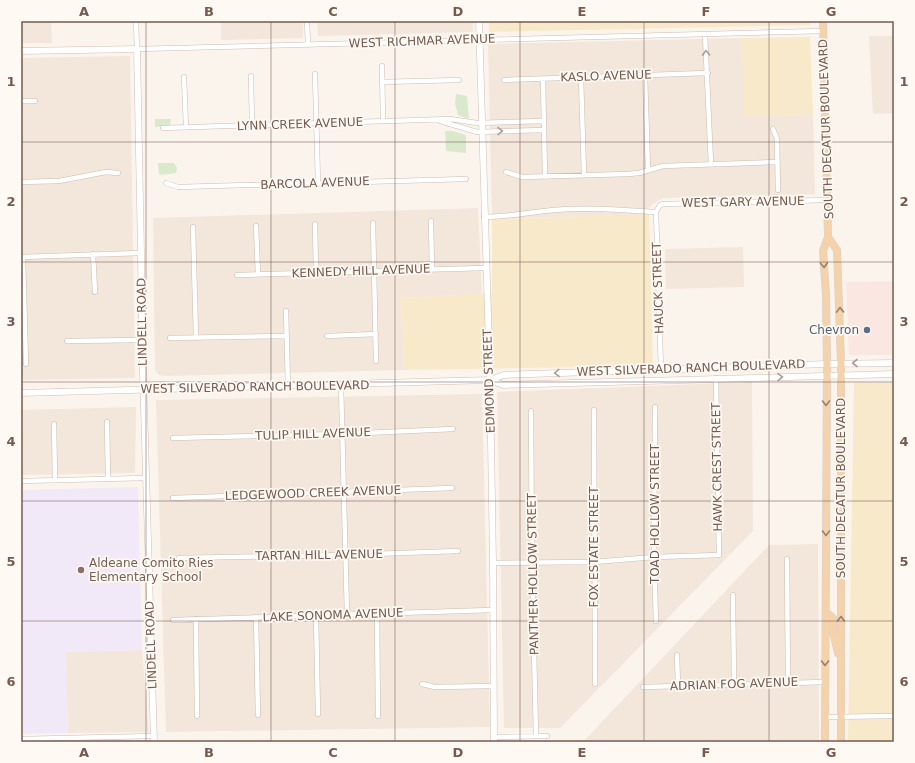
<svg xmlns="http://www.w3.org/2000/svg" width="915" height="763" viewBox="0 0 915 763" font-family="'DejaVu Sans',sans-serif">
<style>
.residential{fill:#f3e6db}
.commercial{fill:#fbe7e1}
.education{fill:#f1e9f8}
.green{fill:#dae9cb}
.sand{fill:#f8e9ca}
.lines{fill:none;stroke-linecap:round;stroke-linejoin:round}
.street-casing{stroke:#cdbcb2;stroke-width:5.5}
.secondary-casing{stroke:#d3beb2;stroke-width:7}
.primary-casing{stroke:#d9d1ce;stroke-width:8}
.street{stroke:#fff;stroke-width:4.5}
.secondary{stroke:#fff;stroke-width:6}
.primary{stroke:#f4d2ab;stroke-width:7}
.oneway{stroke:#ad9c96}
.oneway2{stroke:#9c7e6b}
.grid{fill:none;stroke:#765a50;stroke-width:1;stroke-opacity:0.55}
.service-dot{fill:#5c6f8a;stroke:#fef9f3;stroke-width:1.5}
.education-dot{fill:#8d6e63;stroke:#fef9f3;stroke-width:1.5}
.labels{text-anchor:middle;stroke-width:3.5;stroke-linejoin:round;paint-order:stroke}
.street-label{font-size:12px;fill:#765a50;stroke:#fef9f3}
.service-label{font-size:12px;fill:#4e5e75;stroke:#fef9f3;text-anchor:end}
.education-label{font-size:12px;fill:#785e54;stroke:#fef9f3;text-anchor:start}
.neatline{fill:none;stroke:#765a50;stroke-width:1.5}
.grid-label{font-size:13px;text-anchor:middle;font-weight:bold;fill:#765a50}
</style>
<rect width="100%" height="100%" fill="#fbf4ed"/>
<!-- residential -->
<path class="residential" d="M21 21H51L52 43H21Z
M221 21H303V38L221 40Z
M317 21H473V32L318 36Z
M869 36H894V113L873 114Z
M742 38 745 115 813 114 815 194 663 198 651 205 649 209V214L492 219 488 44Z
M130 56 135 378 21 380V58Z
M478 208 482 294 400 298 405 370 166 376 159 375 155 370 153 218Z
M743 247 744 287 666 289 665 249Z
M752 382 753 531 560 728H504L497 392Z
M482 394 490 727 166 732 156 400Z
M136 407 135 473 21 475V410Z
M818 544 819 742H583L769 545Z
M142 650 149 732 68 733 66 652Z"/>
<!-- commercial -->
<path class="commercial" d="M894 281V355H849L846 282Z"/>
<!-- education -->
<path class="education" d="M138 487 142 650 66 652 68 733 21 734V490Z"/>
<!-- green -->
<path class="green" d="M456 94 467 96 469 119 458 115 455 104Z
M155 119H171L170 126 155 127Z
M445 131H453L466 135V153L446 151Z
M158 163H174L177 168 176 173 160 175 159 174Z"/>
<!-- sand -->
<path class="sand" d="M489 21H810V25L489 32Z
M810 37 813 114 744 116 742 38Z
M649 214 653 366 405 370 400 298 492 293V219Z
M854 383H894V742H848Z"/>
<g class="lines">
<!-- street casing -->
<g class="street-casing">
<path id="street" d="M136 21 137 49 823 31
M307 21 308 45
M705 34 711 164
M382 66 383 121
M315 74 318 183
M645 75 648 170
M251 76 252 125
M184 77 186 127
M581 77 584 175
M543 79 545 177
M504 80 708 73
M382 82 459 80
M21 101H35
M440 121 477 132 544 130
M163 128 450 119 477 123 544 121
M773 129 777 139 778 190
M506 172 522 177 628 174 639 173 663 166 777 162
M21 182 59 181 106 172 118 173
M166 183 178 187 466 179
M484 217C508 217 531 212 554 210 588 207 623 210 656 212
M431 221 432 269
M373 223 376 361
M315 224 316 273
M256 226 258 274
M193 227 196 338
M93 254 95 292
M21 257 141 253
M23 257 26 364
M237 275 485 268
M286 311 288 386
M327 336 376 334
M170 338 286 336
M67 341 142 340
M661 369 656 212 660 205 664 204 828 200
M341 385 347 614
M655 407 654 557 656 621
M594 410 595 684
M531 411 532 562 536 736
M107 422 108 479
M54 424 55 480
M173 438 342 434 453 429
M21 481 146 478
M173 498 452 488
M179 558 345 555 458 551
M787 559 788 683
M493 563 594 562 654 557 719 555 716 378
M733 595 734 684
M377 613 378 716
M316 615 318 714
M256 617 258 715
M196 619 197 716
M173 620 492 610
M677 655 678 686
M422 684 435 687 494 686
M643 687 825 682
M825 717 894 716
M494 737 547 736
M21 739 153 736"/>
</g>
<!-- secondary casing -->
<g class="secondary-casing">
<path id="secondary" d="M479 21 490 380 493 563 494 742
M21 51 137 49 141 253 142 340 154 742
M490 380 503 385 894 374
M21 393 490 380 504 375 827 364 894 363"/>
</g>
<!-- primary casing -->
<g class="primary-casing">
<path id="primary" d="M823 21 828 237 823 251 826 295 827 364 825 742
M828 237 837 250 841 363V742
M826 612 833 618V631L838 653"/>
</g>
<!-- street -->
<use href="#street" class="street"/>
<!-- secondary -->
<use href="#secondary" class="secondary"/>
<!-- primary -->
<use href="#primary" class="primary"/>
</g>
<!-- one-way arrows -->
<defs><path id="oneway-chevron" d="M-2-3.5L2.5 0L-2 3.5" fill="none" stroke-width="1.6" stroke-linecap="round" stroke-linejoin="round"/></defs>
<g class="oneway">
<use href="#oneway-chevron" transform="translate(706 53) rotate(-93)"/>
<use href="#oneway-chevron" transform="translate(500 131) rotate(-1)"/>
<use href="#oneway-chevron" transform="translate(855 363) rotate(180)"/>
<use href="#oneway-chevron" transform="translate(557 373) rotate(178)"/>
<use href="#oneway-chevron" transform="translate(780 377) rotate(-1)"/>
</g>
<g class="oneway2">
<use href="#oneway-chevron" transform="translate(824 265) rotate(87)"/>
<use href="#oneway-chevron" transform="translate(840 310) rotate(-92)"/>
<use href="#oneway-chevron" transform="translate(826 403) rotate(90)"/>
<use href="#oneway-chevron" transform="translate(826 533) rotate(90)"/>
<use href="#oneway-chevron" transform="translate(841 619) rotate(-90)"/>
<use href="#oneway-chevron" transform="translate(825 663) rotate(90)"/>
</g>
<!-- grid -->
<path class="grid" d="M146 21V742M271 21V742M395 21V742M520 21V742M644 21V742M769 21V742M21 142H894M21 262H894M21 382H894M21 501H894M21 621H894"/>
<!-- markers -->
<circle class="service-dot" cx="867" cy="330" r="4"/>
<circle class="education-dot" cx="81" cy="570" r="4"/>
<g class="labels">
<!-- street labels -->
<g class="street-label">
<text transform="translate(422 41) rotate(-2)" y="4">WEST RICHMAR AVENUE</text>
<text transform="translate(606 76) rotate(-2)" y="4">KASLO AVENUE</text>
<text transform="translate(300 124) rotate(-2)" y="4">LYNN CREEK AVENUE</text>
<text transform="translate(826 129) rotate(-92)" y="4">SOUTH DECATUR BOULEVARD</text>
<text transform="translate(315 183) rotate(-2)" y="4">BARCOLA AVENUE</text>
<text transform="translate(743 202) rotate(-1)" y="4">WEST GARY AVENUE</text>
<text transform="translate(361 271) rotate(-2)" y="4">KENNEDY HILL AVENUE</text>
<text transform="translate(658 288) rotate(-92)" y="4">HAUCK STREET</text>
<text transform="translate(142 322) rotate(-91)" y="4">LINDELL ROAD</text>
<text transform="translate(691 368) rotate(-2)" y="4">WEST SILVERADO RANCH BOULEVARD</text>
<text transform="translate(489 381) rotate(-92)" y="4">EDMOND STREET</text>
<text transform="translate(255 387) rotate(-1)" y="4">WEST SILVERADO RANCH BOULEVARD</text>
<text transform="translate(313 434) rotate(-2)" y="4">TULIP HILL AVENUE</text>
<text transform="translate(717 467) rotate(-91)" y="4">HAWK CREST STREET</text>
<text transform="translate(841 488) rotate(-90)" y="4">SOUTH DECATUR BOULEVARD</text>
<text transform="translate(313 493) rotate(-2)" y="4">LEDGEWOOD CREEK AVENUE</text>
<text transform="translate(655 514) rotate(-90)" y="4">TOAD HOLLOW STREET</text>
<text transform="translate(594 547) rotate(-90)" y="4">FOX ESTATE STREET</text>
<text transform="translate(319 555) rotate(-1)" y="4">TARTAN HILL AVENUE</text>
<text transform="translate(533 574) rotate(-91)" y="4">PANTHER HOLLOW STREET</text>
<text transform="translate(333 615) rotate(-2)" y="4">LAKE SONOMA AVENUE</text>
<text transform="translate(151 645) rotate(-92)" y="4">LINDELL ROAD</text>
<text transform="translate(734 684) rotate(-2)" y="4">ADRIAN FOG AVENUE</text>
</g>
<!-- service labels -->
<g class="service-label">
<text x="859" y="334">Chevron</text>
</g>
<!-- education labels -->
<g class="education-label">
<text x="89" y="567">Aldeane Comito Ries<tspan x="89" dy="14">Elementary School</tspan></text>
</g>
</g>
<!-- border -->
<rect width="915" height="763" fill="none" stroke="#fef9f3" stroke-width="44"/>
<rect x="22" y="22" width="871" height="719" class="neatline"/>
<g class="grid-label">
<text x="84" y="16">A</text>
<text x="209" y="16">B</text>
<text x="333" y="16">C</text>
<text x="458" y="16">D</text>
<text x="582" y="16">E</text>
<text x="706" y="16">F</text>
<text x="831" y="16">G</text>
<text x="11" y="86">1</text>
<text x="904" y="86">1</text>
<text x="11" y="206">2</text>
<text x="904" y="206">2</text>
<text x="11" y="326">3</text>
<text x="904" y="326">3</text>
<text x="11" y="446">4</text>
<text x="904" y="446">4</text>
<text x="11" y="566">5</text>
<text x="904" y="566">5</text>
<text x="11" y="686">6</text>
<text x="904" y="686">6</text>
<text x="84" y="757">A</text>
<text x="209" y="757">B</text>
<text x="333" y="757">C</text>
<text x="458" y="757">D</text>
<text x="582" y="757">E</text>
<text x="706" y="757">F</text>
<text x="831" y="757">G</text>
</g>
</svg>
